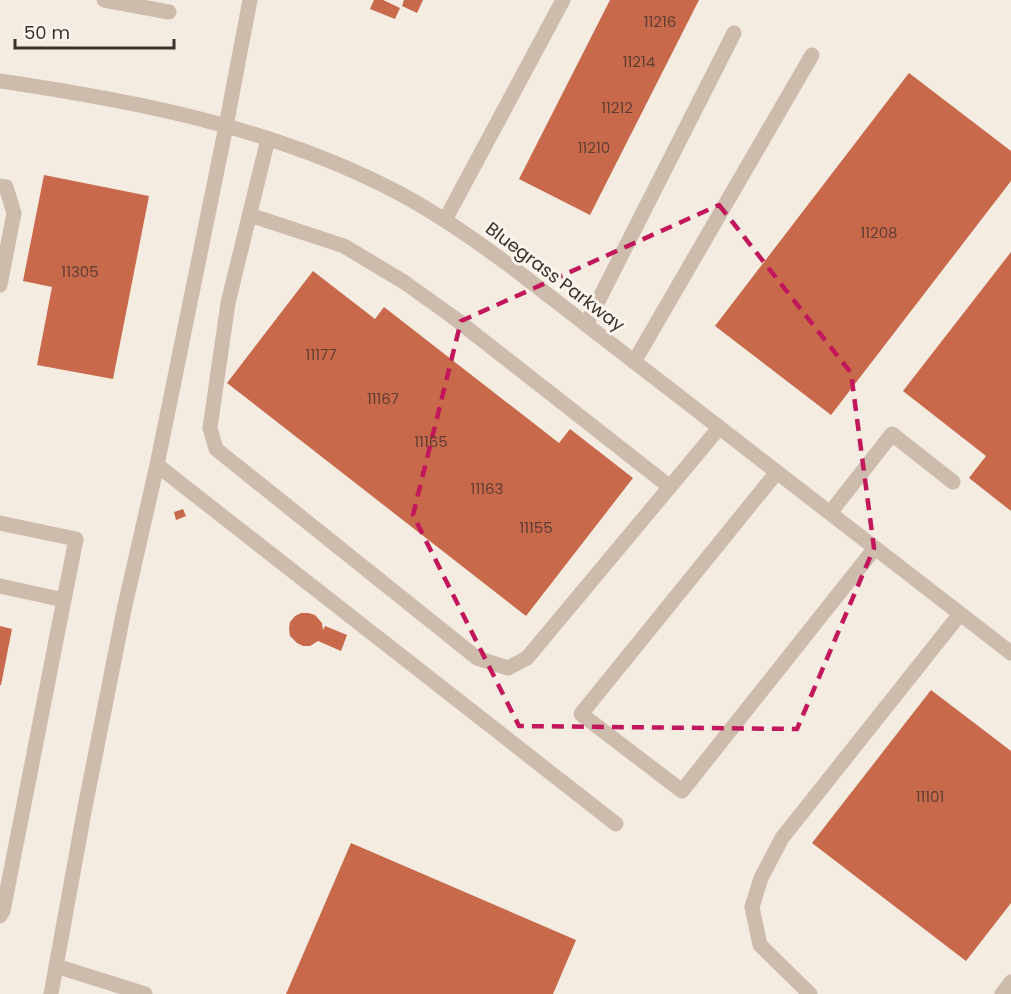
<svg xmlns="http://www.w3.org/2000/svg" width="1011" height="994" viewBox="0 0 1011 994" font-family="Poppins,sans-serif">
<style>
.building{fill:#c8694b}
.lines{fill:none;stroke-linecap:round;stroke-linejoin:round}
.minor{stroke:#cdbbac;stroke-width:15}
.marked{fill:none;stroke:#c2185b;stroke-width:4.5;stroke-dasharray:12 8;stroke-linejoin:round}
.labels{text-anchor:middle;stroke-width:6;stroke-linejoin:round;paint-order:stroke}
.number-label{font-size:15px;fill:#5e3e33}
.street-label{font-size:18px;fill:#3b302b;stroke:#fbf5ee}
</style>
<rect width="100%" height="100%" fill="#f4ebe1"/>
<!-- building -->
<path class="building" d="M374 0H383L400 8 395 19 370 9Z
M404 0H423L417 13 402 6Z
M610 0H699L590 215 519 179Z
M909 73 1011 151V181L831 415 715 326Z
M44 175 149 196 113 379 37 365 52 287 23 281Z
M1011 252V511L969 478 986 456 903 391Z
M313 271 375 319 384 307 559 443 570 429 633 478 526 616 227 383Z
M183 509 186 516 176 520 174 512Z
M301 613H308L315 615 322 623 323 630 325 626 347 635 341 651 318 641 310 646H303L297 643 290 636 289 629 290 622 295 616Z
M0 626 12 629 1 685H0Z
M931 690 1011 751V903L966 961 812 843Z
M351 843 576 940 553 994H286Z"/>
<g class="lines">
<!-- minor -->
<path class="minor" d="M104 0 169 12
M0 81C135 101 272 127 395 191 437 213 475 240 513 268L1011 653
M268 139 228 303 210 428 216 449 477 658 508 668 527 658 719 428
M0 186 6 187 14 213 0 285
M250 215 344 246 404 282 453 317 670 487
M445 220 563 0
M586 325 734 33
M634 362 812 55
M157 465 616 824
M777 472 581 714 682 791 875 548
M830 513 892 434 953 482
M0 523 76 539 64 600
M0 586 64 600 3 911 0 916
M56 966 145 994
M51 994 85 807 124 610 157 465 226 126 250 0
M810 994 760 945 752 907 761 878 782 838 960 614
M1002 994 1011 982"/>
</g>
<!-- marked area -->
<path class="marked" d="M719 205 851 373 874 548 797 729 519 726 413 515 461 321Z"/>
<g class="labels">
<!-- number labels -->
<g class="number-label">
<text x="660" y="27">11216</text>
<text x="639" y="67">11214</text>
<text x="617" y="113">11212</text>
<text x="594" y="153">11210</text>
<text x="879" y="238">11208</text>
<text x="80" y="277">11305</text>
<text x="321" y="360">11177</text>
<text x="383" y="404">11167</text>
<text x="431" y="447">11165</text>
<text x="487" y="494">11163</text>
<text x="536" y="533">11155</text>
<text x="930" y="802">11101</text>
</g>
<!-- street labels -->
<g class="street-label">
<text transform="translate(555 277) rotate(37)" y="6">Bluegrass Parkway</text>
</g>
</g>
<!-- scale -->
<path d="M15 39v9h159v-9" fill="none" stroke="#3b302b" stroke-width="3"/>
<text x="24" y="39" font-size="18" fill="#3b302b" stroke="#fbf5ee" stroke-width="4.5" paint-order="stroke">50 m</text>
</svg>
